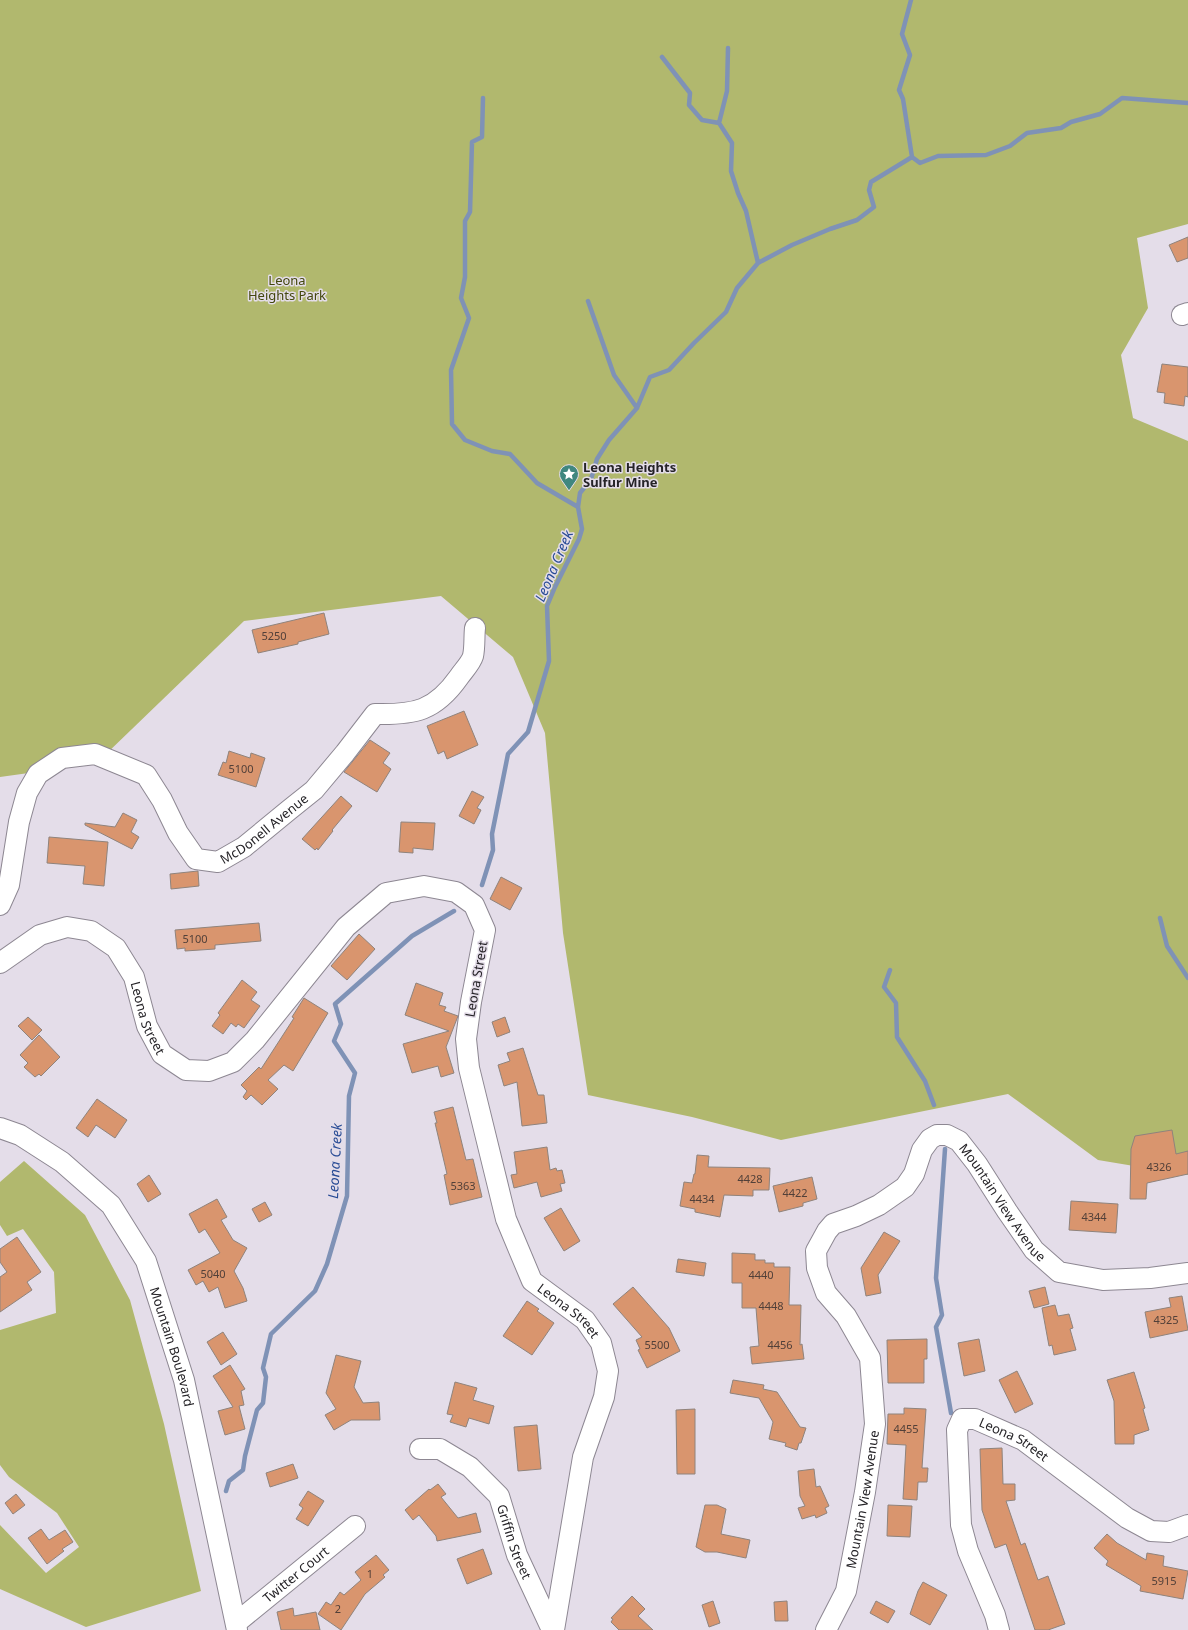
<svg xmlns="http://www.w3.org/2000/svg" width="1188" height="1630" viewBox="0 0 1188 1630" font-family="'Noto Sans',sans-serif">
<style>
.green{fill:#b1b86e}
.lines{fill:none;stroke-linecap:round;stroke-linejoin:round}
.stream{stroke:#7f92b6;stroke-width:4.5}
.building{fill:#d9956e;stroke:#8f837c}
.minor-casing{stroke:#8d8792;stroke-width:22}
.minor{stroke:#fff;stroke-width:20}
.labels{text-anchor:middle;stroke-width:3;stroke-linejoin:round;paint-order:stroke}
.number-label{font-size:11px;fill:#524039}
.park-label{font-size:13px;fill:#43470d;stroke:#e4dde9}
.poi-label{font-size:13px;font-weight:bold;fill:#252327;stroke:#e4dde9;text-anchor:start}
.street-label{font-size:13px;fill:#252327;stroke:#e4dde9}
.water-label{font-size:14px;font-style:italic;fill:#284b95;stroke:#e4dde9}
</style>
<rect width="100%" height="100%" fill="#e4dde9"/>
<!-- green -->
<path class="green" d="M0 0H1188V224L1137 238 1148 308 1121 355 1133 418 1188 441V1175L1098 1160 1008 1094 781 1140 692 1117 588 1095 563 933 545 733 513 657 441 596 244 621 104 756 43 771 0 777Z
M24 1161 85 1215 130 1300 164 1424 201 1591 86 1627 0 1589V1525L46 1573 79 1547 57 1513 9 1477 0 1465V1330L56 1313 54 1272 23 1229 7 1236 0 1225V1182Z"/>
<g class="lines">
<!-- stream -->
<path class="stream" d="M911 0 902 34 910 55 899 90 903 99 912 157
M662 57 690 93 689 105 702 120 719 123 732 143 731 171 738 193 746 211 758 263
M483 98 482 137 472 142 470 212 465 221V277L461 298 469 318 451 370 452 424 465 440 492 451 510 454 537 483 578 507
M719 123 727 91 728 48
M588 301 614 375 637 408
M482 885 493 850 492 834 508 754 528 732 549 661 547 606 555 587 579 539 582 529 578 507 580 493 591 479 597 459 609 440 637 408 650 377 669 370 694 343 726 312 737 288 758 263 792 245 830 229 857 220 874 207 869 190 871 182 912 157 920 163 938 156 986 155 1010 146 1027 133 1061 128 1071 122 1100 114 1122 98 1188 103
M1160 918 1167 946 1188 978
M890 970 884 987 896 1003 897 1037 925 1081 934 1105
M945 1149 936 1278 942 1315 936 1327 951 1413
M226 1491 229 1481 243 1470 245 1456 257 1410 263 1403 266 1377 263 1368 271 1334 315 1291 327 1264 347 1196 349 1096 355 1073 334 1041 341 1024 335 1004 412 936 454 911"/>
</g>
<!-- building -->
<path class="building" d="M1188 237V258L1177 262 1169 245Z
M1162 364 1188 367V397L1185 396 1184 406 1164 403 1165 393 1157 392Z
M324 613 329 634 298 642V644L258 653 252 630Z
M464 711 478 745 447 759 444 751 438 754 427 726Z
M370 740 390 753 383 763 391 769 377 792 344 772Z
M229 751 250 758 251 753 265 758 256 787 218 775 223 762 226 763Z
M472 791 484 797 477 808 481 810 474 824 459 816Z
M341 796 352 806 332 830 333 831 318 850 317 848 315 850 302 839Z
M123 813 137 820 131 832 139 837 132 849 85 825V823L115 827Z
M401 822 435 823 433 850 413 848V853L399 852Z
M49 837 108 842 104 886 83 884 85 866 47 863Z
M198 871 199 886 171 889 170 874Z
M501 877 522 888 510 910 490 899Z
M259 923 261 941 215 945V949L185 951V948L177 949 175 930Z
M359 934 375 949 347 980 331 966Z
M242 980 257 992 251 1000 260 1006 244 1028 238 1024 236 1027 231 1023 223 1034 212 1026 220 1015 218 1013Z
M416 983 443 993 439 1005 446 1007 444 1011 458 1016 446 1047 454 1073 441 1077 438 1066 412 1073 403 1044 449 1031 405 1015Z
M304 998 328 1013 293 1071 284 1065 268 1080 278 1089 262 1105 251 1095 246 1100 243 1097 247 1091 241 1085 259 1067 261 1069 294 1018 292 1017Z
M28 1017 42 1030 32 1040 18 1026Z
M505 1017 510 1032 497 1037 492 1022Z
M39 1035 60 1057 41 1076 39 1074 35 1077 24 1067 28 1063 20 1055Z
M523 1048 538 1095H544L547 1123 522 1126 517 1082 504 1086 498 1065 510 1061 507 1053Z
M97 1099 127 1120 115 1138 96 1125 88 1137 76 1128Z
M453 1107 466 1160 473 1159 482 1197 450 1205 444 1175 447 1174 435 1123H437L434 1112Z
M1172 1130 1176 1154 1188 1151V1174L1147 1183 1146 1199H1130L1131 1149 1135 1136Z
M547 1147 550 1170 556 1168 557 1171 562 1170 565 1183 560 1184 562 1191 541 1197 537 1182 514 1188 511 1175 517 1174 514 1152Z
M697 1155 709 1156 708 1167 770 1168 769 1190H753V1196L724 1195 720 1217 695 1212V1209L680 1206 684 1182 692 1183 694 1174H695Z
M149 1175 161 1194 148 1202 137 1184Z
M812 1177 817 1199 803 1203V1206L779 1212 773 1186Z
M217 1199 227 1217 221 1220 233 1240 247 1248 234 1271 243 1288 247 1301 225 1308 218 1287 209 1292 203 1281 196 1285 188 1270 220 1253 205 1229 199 1233 189 1214Z
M1071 1201 1118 1204 1116 1233 1069 1230Z
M265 1202 272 1215 259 1222 252 1209Z
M561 1208 580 1241 564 1251 544 1218Z
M884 1232 900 1241 878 1275 881 1293 866 1296 861 1268Z
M17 1237 41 1272 27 1282 32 1290 0 1312V1277L7 1272 0 1262V1249Z
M732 1253 755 1254V1260H765V1263H774V1267H790L789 1305H801L800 1345 802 1344 804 1359 752 1364 750 1347 759 1346 756 1308H742V1283H732Z
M678 1259 706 1263 704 1276 676 1272Z
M633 1287 669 1328 680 1351 647 1368 638 1350 640 1349 636 1340 642 1337 613 1304Z
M1045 1287 1049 1304 1034 1308 1029 1291Z
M1182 1296 1188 1330 1150 1338 1145 1312 1171 1307 1169 1298Z
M527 1301 539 1309 537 1311 554 1323 532 1355 503 1336Z
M1055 1305 1058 1316 1069 1314 1073 1328 1070 1329 1076 1350 1054 1355 1052 1345 1049 1346 1042 1308Z
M223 1332 237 1354 221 1365 207 1342Z
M927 1339V1359H924V1383H888L887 1340Z
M979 1339 985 1371 964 1376 958 1343Z
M336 1355 361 1361 354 1387 363 1403 379 1402 380 1420H351L334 1430 325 1415 336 1409 326 1393Z
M230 1365 245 1389 241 1391 244 1405 239 1406 245 1429 225 1435 218 1411 233 1407 213 1376Z
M1017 1371 1033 1404 1015 1413 999 1380Z
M1134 1372 1145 1408 1143 1409 1149 1430 1134 1435V1444H1115L1114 1401 1107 1380Z
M733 1380 764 1385 763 1389 777 1392 800 1427 806 1428 801 1443H799L797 1450 785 1446 786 1443 769 1439 773 1422 759 1398 730 1393Z
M455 1382 477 1388 473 1400 494 1406 489 1424 469 1418 466 1427 450 1422 453 1415 447 1414Z
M904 1408 926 1409 922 1468H928L927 1482H918L917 1500 903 1499 906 1445 887 1444 888 1414H904Z
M695 1409V1474H677L676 1410Z
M537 1425 541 1469 518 1471 514 1427Z
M1002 1448 1003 1484H1015V1500L1006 1501 1021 1545 1025 1543 1038 1580 1048 1576 1065 1624 1048 1630H1035L1006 1544 995 1548 982 1510 980 1449Z
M293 1464 298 1478 270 1487 266 1473Z
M814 1469 816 1487 820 1486 829 1506 825 1508 827 1513 816 1518 815 1515 802 1519 798 1508 805 1506 800 1496 798 1471Z
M438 1484 446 1494 441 1497 458 1518 476 1513 481 1532 437 1541 436 1536 419 1515 413 1520 405 1510 429 1489 430 1490Z
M308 1491 324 1501 308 1526 296 1519 303 1508 299 1505Z
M16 1494 25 1505 13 1514 5 1503Z
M705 1505H717L726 1509 721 1534 750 1540 746 1558 717 1552H705L696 1547Z
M888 1505 912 1506 910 1537 887 1536Z
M41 1529 49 1540 65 1530 73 1542 62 1549 64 1551 47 1564 28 1538Z
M1107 1534 1117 1543 1146 1560 1147 1553 1164 1556 1163 1566 1188 1571 1183 1599 1140 1591 1141 1586 1106 1565 1108 1561 1094 1548Z
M483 1549 492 1574 467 1584 457 1559Z
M376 1555 389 1570 383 1575 385 1577 365 1594 341 1630 318 1614 326 1602 331 1605 340 1592 344 1595 361 1580 355 1572Z
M923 1582 947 1595 930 1625 910 1614 918 1591Z
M632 1596 645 1609 638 1616 653 1630H619L611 1622 613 1619 611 1618Z
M713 1601 720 1623 709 1627 702 1605Z
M787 1601 788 1621H775L774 1602Z
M876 1601 895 1611 888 1623 870 1613Z
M293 1608 294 1616 316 1612 320 1630H281L277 1612Z"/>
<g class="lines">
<!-- minor casing -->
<g class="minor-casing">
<g id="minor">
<path d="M1182 315 1188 313"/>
<path id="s1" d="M0 905 9 885 19 822 27 793 38 774 62 758 95 754 146 775 162 800 178 833 196 859 218 862 244 847 289 810 314 790 345 753 375 714C415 715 435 711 459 677 463 671 471 663 473 656 475 647 474 637 475 628"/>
<path id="s2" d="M0 963 40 935 67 927 91 931 116 948 134 977 147 1026 162 1054 186 1070 209 1071 233 1062 255 1040 346 927 386 893 424 886 456 892 474 905 485 930 471 1002 466 1039 469 1068 506 1219 532 1281 585 1320 601 1343 608 1371 604 1397 583 1457 554 1630"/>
<path id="s3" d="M0 1128 20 1135 62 1162 111 1205 146 1261 184 1380 237 1630"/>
<path id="s4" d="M420 1449H440L470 1467 499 1496 517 1555 552 1630"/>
<path id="s5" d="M236 1623 355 1526"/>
<path id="s6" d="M826 1630 846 1591 865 1492 875 1424 870 1358 846 1316 826 1293 817 1268 816 1251 827 1231 833 1224 856 1216 879 1205 905 1187 914 1174 922 1150 930 1139 937 1135H947L959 1141 977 1164 1007 1211 1034 1250 1059 1272 1103 1280 1150 1278 1188 1273"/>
<path id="s7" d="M999 1630 995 1615 968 1551 961 1525 957 1430 962 1419H975L1023 1440 1127 1518 1151 1531 1169 1532 1188 1525"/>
</g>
</g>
<!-- minor -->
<use href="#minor" class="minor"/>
</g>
<!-- icons -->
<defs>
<g id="sight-pin" transform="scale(1)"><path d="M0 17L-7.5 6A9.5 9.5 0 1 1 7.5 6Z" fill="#40877f" stroke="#e4dde9"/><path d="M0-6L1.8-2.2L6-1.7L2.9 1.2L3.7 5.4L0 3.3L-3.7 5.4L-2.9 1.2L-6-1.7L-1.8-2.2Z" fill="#fff"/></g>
</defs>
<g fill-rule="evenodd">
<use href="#sight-pin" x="569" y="474"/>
</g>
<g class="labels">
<!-- number labels -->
<g class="number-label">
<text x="274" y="640">5250</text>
<text x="241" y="773">5100</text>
<text x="195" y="943">5100</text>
<text x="1159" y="1171">4326</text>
<text x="750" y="1183">4428</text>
<text x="463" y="1190">5363</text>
<text x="795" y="1197">4422</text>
<text x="702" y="1203">4434</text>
<text x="1094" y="1221">4344</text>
<text x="213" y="1278">5040</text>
<text x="761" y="1279">4440</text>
<text x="771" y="1310">4448</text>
<text x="1166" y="1324">4325</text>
<text x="657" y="1349">5500</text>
<text x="780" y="1349">4456</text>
<text x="906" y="1433">4455</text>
<text x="370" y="1578">1</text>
<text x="1164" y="1585">5915</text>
<text x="338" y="1613">2</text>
</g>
<!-- park labels -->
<g class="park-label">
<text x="287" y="285">Leona<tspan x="287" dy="15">Heights Park</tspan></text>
</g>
<!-- poi labels -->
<g class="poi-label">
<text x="583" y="472">Leona Heights<tspan x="583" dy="15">Sulfur Mine</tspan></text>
</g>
<!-- street labels -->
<g class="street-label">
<text dy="5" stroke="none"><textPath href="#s1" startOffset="432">McDonell Avenue</textPath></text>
<text transform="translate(476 979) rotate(-80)" y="5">Leona Street</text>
<text dy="5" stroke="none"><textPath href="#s2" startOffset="209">Leona Street</textPath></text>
<text dy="5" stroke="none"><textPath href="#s6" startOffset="677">Mountain View Avenue</textPath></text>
<text dy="5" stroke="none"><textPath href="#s2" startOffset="1085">Leona Street</textPath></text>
<text dy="5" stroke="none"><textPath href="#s3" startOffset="292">Mountain Boulevard</textPath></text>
<text dy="5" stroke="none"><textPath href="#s7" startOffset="276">Leona Street</textPath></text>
<text dy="5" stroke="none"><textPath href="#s6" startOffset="137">Mountain View Avenue</textPath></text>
<text dy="5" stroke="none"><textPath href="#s4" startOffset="144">Griffin Street</textPath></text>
<text dy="5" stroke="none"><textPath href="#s5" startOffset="77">Twitter Court</textPath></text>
</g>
<!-- water labels -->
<g class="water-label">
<text transform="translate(554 566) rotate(-67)" y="5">Leona Creek</text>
<text transform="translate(335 1161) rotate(-87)" y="5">Leona Creek</text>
</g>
</g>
</svg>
